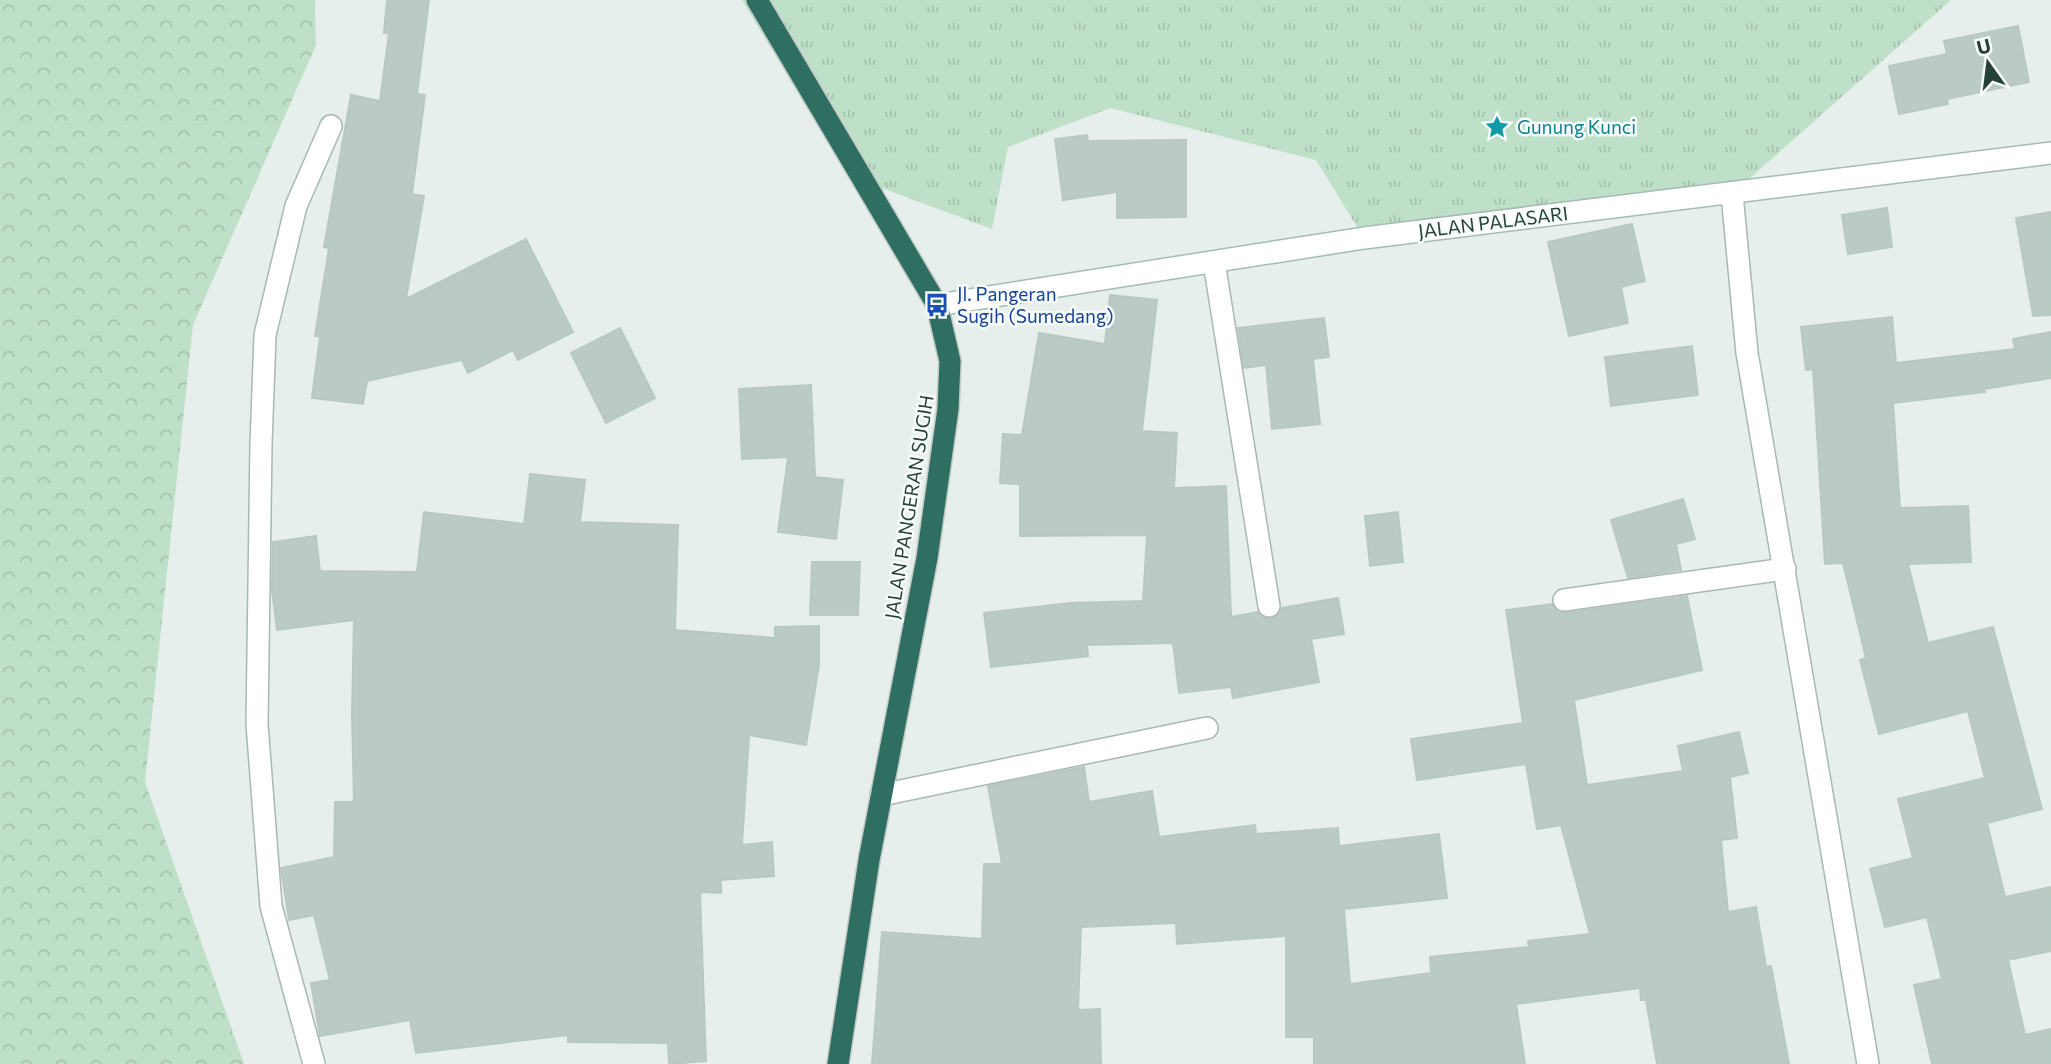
<svg xmlns="http://www.w3.org/2000/svg" width="2051" height="1064" viewBox="0 0 2051 1064" font-family="Commissioner,sans-serif">
<style>
.forest{fill:url(#forest-crowns)}
.park{fill:url(#park-tufts)}
.building{fill:#bbcac4;stroke:#b8c9c2;stroke-width:2}
.lines{fill:none;stroke-linecap:round;stroke-linejoin:round}
.street-casing{stroke:#a8b8b2;stroke-width:24}
.secondary-casing{stroke:#a4bbb3;stroke-width:24}
.highway-casing{stroke:#c2cac8;stroke-width:24}
.street{stroke:#fff;stroke-width:21}
.secondary{stroke:#fff;stroke-width:21}
.highway{stroke:#2f6f62;stroke-width:21}
.labels{text-anchor:middle;stroke-width:5;stroke-linejoin:round;paint-order:stroke}
.culture-label{font-size:19px;fill:#0d838f;stroke:#f7fbf9;text-anchor:start}
.street-label{font-size:19px;fill:#24423a;stroke:#f7fbf9}
.transit-label{font-size:19px;fill:#164399;stroke:#f7fbf9;text-anchor:start}
</style>
<defs>
<pattern id="forest-crowns" width="20" height="18" patternUnits="userSpaceOnUse" patternTransform="scale(1.75)"><rect width="20" height="18" fill="#bfe0c8"/><path d="M2 6a3 3 0 1 1 6 0M12 15a3 3 0 1 1 6 0" fill="none" stroke="#a4c1ad"/></pattern>
<pattern id="park-tufts" width="24" height="20" patternUnits="userSpaceOnUse" patternTransform="scale(1.75)"><rect width="24" height="20" fill="#bfe0c8"/><path d="M3 7l-1-3M5 7V3M7 7l1-3M15 17l-1-3M17 17v-4M19 17l1-3" fill="none" stroke="#a4c1ad"/></pattern>
</defs>
<rect width="100%" height="100%" fill="#e6efeb"/>
<!-- forest -->
<path class="forest" d="M0 0H315L316 45 193 325 145 782 244 1064H0Z"/>
<!-- park -->
<path class="park" d="M742 0H1951L1732 194 1364 238 1316 160 1110 108 1008 147 992 229 847 175Z"/>
<!-- building -->
<path class="building" d="M387 0H429L417 94 425 95 412 194 424 196 406 299 526 239 573 332 518 360 513 350 468 373 462 360 367 381 363 404 312 398 320 337 315 336 329 248 324 247 351 95 380 101 389 33H384Z
M2018 26 2029 82 1947 99 1948 104 1899 114 1889 66 1947 54 1944 41Z
M1087 135 1088 141 1186 140V217L1117 218V192L1063 200 1055 139Z
M1887 208 1892 247 1848 254 1842 215Z
M2051 212V315L2033 316 2016 218Z
M1632 224 1645 281 1621 287 1628 323 1569 336 1548 242Z
M1110 295 1157 300 1142 431 1177 433 1174 488 1226 486 1231 617 1258 612 1264 618 1272 619 1282 608 1338 598 1344 634 1311 639 1319 682 1233 698 1231 687 1179 693 1173 643 1087 645 1088 656 991 667 984 613 1070 603 1143 601 1147 535 1020 536V484L1000 483 1003 434 1022 435 1039 333 1105 344Z
M1892 317 1896 363 2015 349 2013 339 2051 332V378L1984 389 1985 392 1893 403 1900 508 1968 506 1971 562 1908 564 1928 643 1993 627 2042 809 1987 823 2005 897 2051 887V951L2008 960 2025 1035 2051 1029V1064H1932L1914 985 1942 979 1927 917 1885 927 1870 869 1913 858 1898 799 1985 778 1968 711 1879 734 1860 660 1866 658 1843 563 1825 564 1813 369 1806 370 1801 327Z
M1324 318 1329 357 1313 359 1320 424 1272 429 1266 365 1244 368 1238 328Z
M620 328 655 398 606 423 571 353Z
M1692 346 1698 395 1611 406 1605 357Z
M811 385 815 477 843 480 836 539 778 532 788 457 742 459 739 389Z
M530 474 585 480 580 522 678 525 675 630 775 638V627L819 626V665L806 745 749 735 742 845 772 842 774 876 721 880V893L700 892 706 1061 669 1064 668 1043 568 1042V1035L416 1053 410 1020 320 1036 311 983 330 980 314 915 289 920 281 868 334 857 335 802H354L352 714 354 620 277 630 272 590 273 542 316 536 320 571 417 572 424 512 524 524Z
M1683 499 1695 539 1676 544 1681 570 1628 578 1611 520Z
M1398 512 1403 562 1370 566 1365 516Z
M812 562H860L858 615H810Z
M1687 596 1702 670 1574 700 1587 785 1683 771 1678 746 1739 732 1748 773 1730 777 1737 838 1721 840 1728 912 1756 907 1766 967 1771 966 1789 1064H1657L1646 1000H1641L1640 988 1516 1004 1525 1064H1314V1037H1286V936L1177 944 1176 923 1081 927 1078 1010 1100 1009 1101 1064H872L882 932 982 939 984 864H1002L988 786 1084 767 1089 802 1152 791 1159 837 1255 825 1256 834 1338 828 1339 846 1439 834 1447 898 1344 909 1350 984 1431 973 1430 957 1529 947 1528 941 1590 934 1561 825 1537 829 1526 764 1417 780 1411 739 1523 723 1506 610 1552 604 1558 612 1566 613Z"/>
<g class="lines">
<!-- street casing -->
<g class="street-casing">
<path id="street" d="M1732 194 1747 353 1868 1064
M1214 262 1269 606
M1564 600 1785 569
M881 795 1207 728
M314 1064 271 906 257 724 261 444 265 335 296 206 331 126"/>
</g>
<!-- secondary casing -->
<g class="secondary-casing">
<path id="secondary" d="M937 305 1364 238 2051 153"/>
</g>
<!-- highway casing -->
<g class="highway-casing">
<path id="highway" d="M757 0 937 305 950 361 948 409 927 558 869 860 838 1064"/>
</g>
<!-- street -->
<use href="#street" class="street"/>
<!-- secondary -->
<use href="#secondary" class="secondary"/>
<!-- highway -->
<use href="#highway" class="highway"/>
</g>
<!-- icons -->
<defs>
<g id="sight-bare" transform="scale(1.89)"><path d="M0-6L1.8-2.2L6-1.7L2.9 1.2L3.7 5.4L0 3.3L-3.7 5.4L-2.9 1.2L-6-1.7L-1.8-2.2Z" fill="#0f9aa8" stroke="#f7fbf9" stroke-width="2.5" paint-order="stroke"/></g>
<g id="bus-bare" transform="scale(1.89)"><path d="M-5-6H5V4H4V6H2V4H-2V6H-4V4H-5ZM-3.5-4V0h7V-4ZM-3.5 1.2v1.5H-2V1.2ZM2 1.2v1.5H3.5V1.2Z" fill="#1a4fb4" stroke="#f7fbf9" stroke-width="2.5" paint-order="stroke"/></g>
</defs>
<g fill-rule="evenodd">
<use href="#sight-bare" x="1497" y="127"/>
<use href="#bus-bare" x="937" y="305"/>
</g>
<g class="labels">
<!-- culture labels -->
<g class="culture-label">
<text x="1517" y="134">Gunung Kunci</text>
</g>
<!-- street labels -->
<g class="street-label">
<text transform="translate(1493 222) rotate(-7)" y="7">JALAN PALASARI</text>
<text transform="translate(909 507) rotate(-81)" y="7">JALAN PANGERAN SUGIH</text>
</g>
<!-- transit labels -->
<g class="transit-label">
<text x="957" y="301">Jl. Pangeran<tspan x="957" dy="22">Sugih (Sumedang)</tspan></text>
</g>
</g>
<!-- north arrow -->
<g transform="translate(1988 63) rotate(346)" stroke="#f7fbf9" stroke-width="5" paint-order="stroke">
<path d="M0-5L12 26L0 18L-12 26Z" fill="#24423a"/>
<text y="-10" font-size="19" font-weight="bold" text-anchor="middle" fill="#24423a">U</text>
</g>
</svg>
